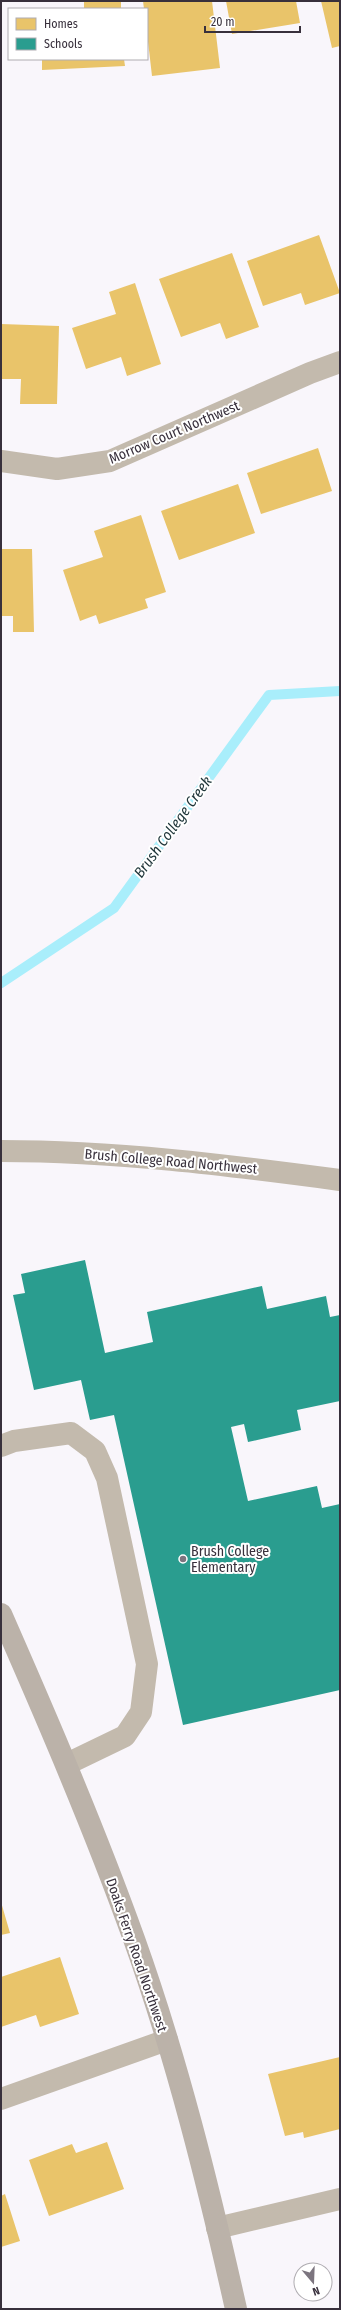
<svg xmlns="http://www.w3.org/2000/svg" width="341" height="2310" viewBox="0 0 341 2310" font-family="'Fira Sans Condensed',sans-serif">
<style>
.homes{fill:#e9c46a}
.schools{fill:#2a9d8f}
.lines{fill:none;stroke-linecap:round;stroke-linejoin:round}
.stream{stroke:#a9eefb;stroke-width:10}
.minor{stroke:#c3baad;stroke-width:22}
.major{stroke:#bbb2a9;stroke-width:22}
.poi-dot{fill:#7c757f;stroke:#fff;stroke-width:1.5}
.labels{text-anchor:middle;stroke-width:4;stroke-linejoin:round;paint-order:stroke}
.street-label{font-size:14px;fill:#38303c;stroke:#fff}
.poi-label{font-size:14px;fill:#38303c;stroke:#fff;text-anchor:start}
.water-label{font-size:15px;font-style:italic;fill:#1d3438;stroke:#fff}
</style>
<rect width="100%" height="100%" fill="#f9f6fb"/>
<!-- homes -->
<path class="homes" d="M84 1H121V9H84Z
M143 1H212L220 68 152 76 147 33V9H144Z
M226 1H296L300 23 232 34Z
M321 1H340V46L332 48Z
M42 59H124L125 66 42 70Z
M319 235 340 293 305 305 301 293 263 306 247 261Z
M232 253 259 327 226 339 220 323 181 337 159 279Z
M135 283 161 364 127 376 121 357 86 369 72 328 116 314 109 292Z
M1 324 59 326 57 404H20L21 379H1Z
M318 448 332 491 261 514 247 473Z
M238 484 255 533 179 560 161 511Z
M141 515 166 592 145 599 148 608 99 624 96 615 80 621 63 570 103 557 94 531Z
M1 549H32L34 632H13V616H1Z
M1 1902 10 1933 1 1935Z
M60 1957 79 2014 40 2027 36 2015 1 2027V1977Z
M340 2057V2129L304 2138 303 2132 285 2136 268 2074Z
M107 2142 124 2189 49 2216 29 2160 72 2144 76 2153Z
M5 2194 20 2241 1 2247V2196Z"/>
<!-- schools -->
<path class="schools" d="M85 1260 105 1353 153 1342 147 1312 262 1286 267 1309 326 1296 330 1317 340 1315V1401L297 1410 301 1430 248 1442 244 1424 231 1427 248 1501 317 1486 322 1508 340 1504V1690L183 1725 114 1415 90 1420 81 1380 34 1390 13 1295 25 1293 21 1274Z"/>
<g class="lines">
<!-- stream -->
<path class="stream" d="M1 983 114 908 269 695 340 691"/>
<!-- minor -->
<path class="minor" d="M1 461 57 469 110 461 310 373 340 362
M1 1151C115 1151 227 1165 340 1180
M1 1446 14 1441 71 1433 95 1451 107 1478 147 1664 141 1712 125 1736 67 1764
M1 2099 167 2040
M217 2228 340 2199"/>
<!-- major -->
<path class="major" d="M1 1614C48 1721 94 1828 134 1939 177 2059 208 2184 236 2309"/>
</g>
<!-- markers -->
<circle class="poi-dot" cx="183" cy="1559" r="4"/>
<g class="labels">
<!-- street labels -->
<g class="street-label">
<text transform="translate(174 432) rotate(-23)" y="5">Morrow Court Northwest</text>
<text transform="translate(171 1161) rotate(5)" y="5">Brush College Road Northwest</text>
<text transform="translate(137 1955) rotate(71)" y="5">Doaks Ferry Road Northwest</text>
</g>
<!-- poi labels -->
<g class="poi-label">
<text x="191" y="1556">Brush College<tspan x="191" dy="16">Elementary</tspan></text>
</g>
<!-- water labels -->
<g class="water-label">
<text transform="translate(173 827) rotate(-54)" y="5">Brush College Creek</text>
</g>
</g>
<!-- border -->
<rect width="341" height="2310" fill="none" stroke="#38303c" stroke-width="4"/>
<!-- legend -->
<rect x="8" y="8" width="140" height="52" fill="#ffffff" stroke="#afacb1"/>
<rect x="16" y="18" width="20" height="12" fill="#e9c46a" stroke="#afacb1"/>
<text x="44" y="28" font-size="12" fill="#38303c">Homes</text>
<rect x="16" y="38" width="20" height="12" fill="#2a9d8f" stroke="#afacb1"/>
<text x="44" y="48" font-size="12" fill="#38303c">Schools</text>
<!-- north arrow -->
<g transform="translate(313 2282) rotate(161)"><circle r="19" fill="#ffffff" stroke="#afacb1"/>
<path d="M0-3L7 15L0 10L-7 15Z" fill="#7c757f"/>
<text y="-6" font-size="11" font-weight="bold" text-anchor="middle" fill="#38303c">N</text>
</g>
<!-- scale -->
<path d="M205 26v6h95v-6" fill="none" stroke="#38303c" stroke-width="2"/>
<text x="211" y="26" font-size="12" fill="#38303c" stroke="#ffffff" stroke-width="3" paint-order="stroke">20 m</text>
</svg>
